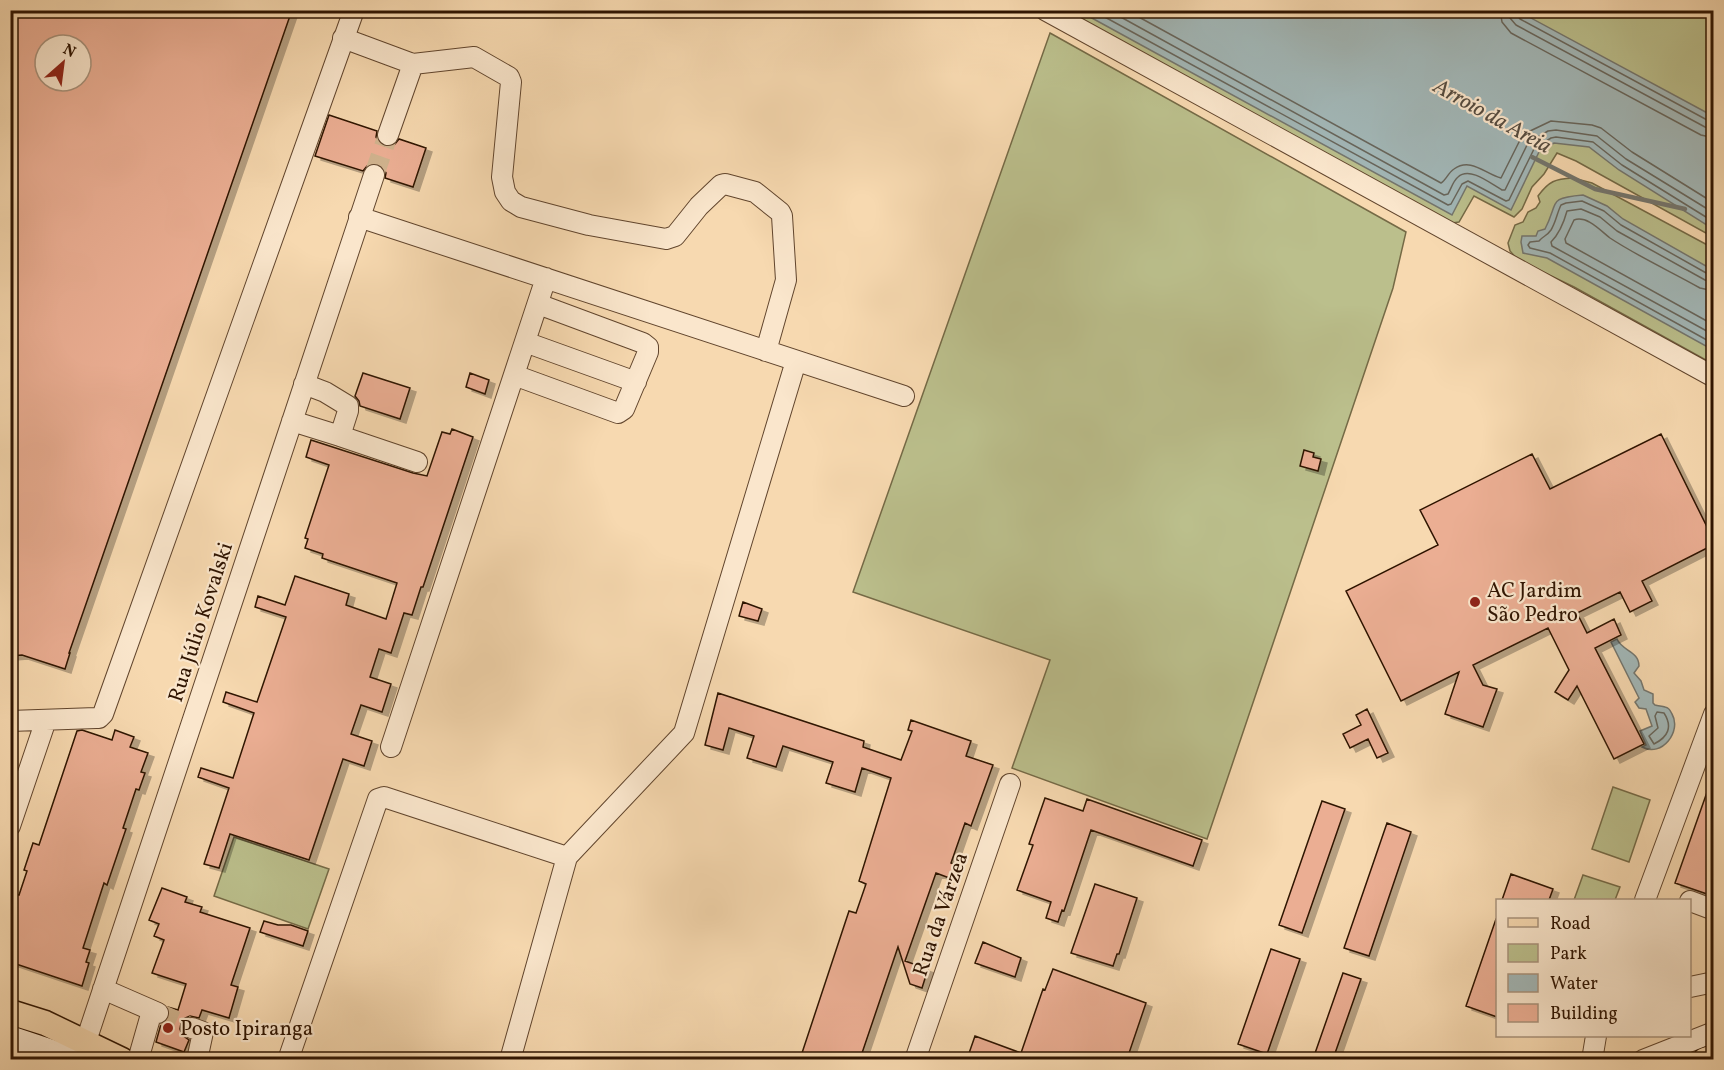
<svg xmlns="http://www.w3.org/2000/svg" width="1724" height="1070" viewBox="0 0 1724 1070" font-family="Vollkorn,serif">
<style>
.green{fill:#bbbf8c;stroke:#756a46;stroke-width:1.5}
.water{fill:#a2b7b7;stroke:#74766e;stroke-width:1.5}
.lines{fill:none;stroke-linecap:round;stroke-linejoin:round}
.shore{stroke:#68665c;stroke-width:1.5}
.stream{stroke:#74766e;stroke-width:4.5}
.building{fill:#ebae93;stroke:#2f1401;stroke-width:1.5;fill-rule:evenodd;filter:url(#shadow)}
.minor-tunnel{stroke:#cfb28d;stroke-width:20;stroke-dasharray:20 10;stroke-linecap:butt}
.minor-casing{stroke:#61452d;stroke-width:22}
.major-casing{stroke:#2f1401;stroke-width:27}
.minor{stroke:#fae6cc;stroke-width:20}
.major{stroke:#f7d9b0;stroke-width:24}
.poi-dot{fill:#8f2418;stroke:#fae6cc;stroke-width:2}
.labels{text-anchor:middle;stroke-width:4.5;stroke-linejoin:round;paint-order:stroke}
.poi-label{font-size:21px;fill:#2f1401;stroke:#fae6cc;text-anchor:start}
.street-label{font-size:21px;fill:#2f1401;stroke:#fae6cc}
.water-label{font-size:22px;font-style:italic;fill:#574d41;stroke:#fae6cc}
</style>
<defs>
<filter id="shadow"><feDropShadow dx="6" dy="4" stdDeviation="0" flood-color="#0004"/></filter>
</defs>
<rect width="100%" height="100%" fill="#f7d9b0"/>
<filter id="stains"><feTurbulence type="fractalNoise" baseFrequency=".00333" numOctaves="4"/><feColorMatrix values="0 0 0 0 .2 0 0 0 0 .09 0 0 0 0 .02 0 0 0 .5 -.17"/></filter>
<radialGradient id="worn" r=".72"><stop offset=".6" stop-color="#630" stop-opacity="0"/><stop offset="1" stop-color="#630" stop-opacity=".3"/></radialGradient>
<!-- green -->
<path class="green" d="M1063 11H1713V237L1576 161 1557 153 1544 174 1532 187 1522 209 1514 217 1474 196 1459 222 1452 223Z
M1050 33 1406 232 1393 288 1207 839 1012 768 1050 660 853 592Z
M1573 178 1592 183 1713 248V364L1574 287 1518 260 1510 251 1508 243 1515 225 1523 222 1528 212 1536 208 1540 202 1538 196C1549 181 1555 179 1573 178Z
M1613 787 1650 800 1629 862 1592 849Z
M234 837 329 869 308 929 214 896Z
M1583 875 1620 887 1615 900H1574Z"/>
<!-- water -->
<path class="water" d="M1079 11H1518L1713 116V229L1619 170 1589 147 1554 143 1539 152 1511 210 1467 186 1452 215Z
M1583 195 1607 206 1623 219 1713 270V350L1547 258 1523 253 1521 242 1522 236H1536L1538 231 1545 229C1559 202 1547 198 1583 195Z
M1617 639C1622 651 1639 651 1639 666L1634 673 1641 681 1644 690 1653 694V703L1655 705C1658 706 1662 706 1665 707 1669 708 1670 710 1672 714 1682 731 1662 758 1642 747L1646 745 1640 731 1652 726 1646 709 1639 708 1635 702 1639 698 1611 642Z"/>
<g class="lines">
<!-- shore -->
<path class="shore" d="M1092 10 1448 205 1451 204 1462 184 1468 181 1506 201 1509 200 1534 149 1551 138 1556 137 1593 142 1622 165 1714 222
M1108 10 1444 195 1448 194C1451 189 1453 181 1458 177 1470 166 1491 184 1502 190H1505L1528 143 1548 131 1556 130 1597 136 1626 159 1714 213
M1126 10 1441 183C1446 180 1448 173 1454 169 1471 157 1485 174 1501 178L1519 142 1528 132 1551 121 1592 125 1601 128 1632 152 1714 203
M1500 10 1502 22 1511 33 1701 135 1714 138
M1509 10 1510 18 1516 25 1705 127 1714 129
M1517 10V15L1520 19 1709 121H1714
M1714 275 1708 274 1621 225 1604 211 1582 201 1566 203 1561 205C1557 213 1556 222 1551 230 1547 236 1543 236 1539 241L1530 242 1528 245 1530 248 1550 253 1714 344
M1714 282 1705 280 1617 231 1600 217 1581 209 1567 211C1564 222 1559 234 1551 242L1552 246 1714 335
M1714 291 1700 288C1672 272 1637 256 1610 238 1601 231 1587 215 1574 220L1565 239 1566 243 1714 325
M1657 712 1664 713C1673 727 1668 737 1654 744L1649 736 1658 728 1655 716Z"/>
<!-- stream -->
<path class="stream" d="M1532 157 1595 189 1685 209"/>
</g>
<!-- building -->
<path class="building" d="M10 10H292L69 653H70L65 669 22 655 10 656ZM45 45H81V81H45Z
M329 115 377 131 376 137 379 142 385 146 391 147 395 144 399 139 426 148 413 187 385 178 386 173 383 168 377 164 372 163 367 166 363 171 315 156Z
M363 373 410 388 400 419 360 406 359 401 355 396Z
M470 373 489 380 485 394 466 387Z
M452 429 473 437 423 587H421L412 615 404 613 391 653 379 649 370 677 391 684 382 712 361 705 351 734 372 741 364 766 343 759 309 860 230 834 219 868 204 864 229 788 198 777 201 768 233 778 254 713 223 702 226 692 257 702 286 617 255 607 258 596 285 605 295 576 349 594 346 605 386 619 397 583 322 558 323 554 305 548 308 539 305 538 329 465 306 457 311 440 413 473 427 476 442 432 450 434Z
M1661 434 1713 539V545L1642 581 1652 601 1630 612 1620 592 1577 613 1587 633 1614 619 1621 635 1595 648 1644 744 1614 759 1577 686 1568 700 1555 692 1569 670 1548 628 1473 665 1483 685 1497 689 1483 727 1445 714 1459 672 1401 701 1346 591 1438 545 1420 510 1532 454 1550 489Z
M1304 450 1314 453 1313 457 1321 459 1318 471 1300 466Z
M743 602 762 609 758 621 739 616Z
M718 693 864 741 863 747 901 760 912 731 908 730 911 720 971 741 966 756 993 765 971 826 965 823 951 863 957 865 952 879 936 873 905 961 928 969 922 988 910 984 898 947 860 1059H800L849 911 856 913 866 884 859 881 891 778 862 768 855 792 826 783 833 762 783 746 776 767 747 758 754 736 729 728 723 750 705 745Z
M1367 709 1388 753 1377 758 1368 739 1350 748 1343 734 1361 725 1356 715Z
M82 730 112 740 115 730 134 737 130 747 148 753 141 772 145 773 139 790 136 789 123 828 126 829 107 885 104 883 83 948 90 950 86 962 89 963 82 986 10 962V893L19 895 27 871 24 870 33 843 39 845 77 731Z
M1712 778H1713V877L1707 894 1675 883Z
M1045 798 1083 811 1087 799 1202 840 1193 866 1091 830 1064 911 1062 910 1058 922 1046 918 1051 902 1017 890 1033 845 1029 844Z
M1322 801 1345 809 1302 933 1279 925Z
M1387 823 1411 832 1369 956 1344 948Z
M1511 874 1553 889 1549 900H1502Z
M1095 884 1137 898 1119 954H1117L1113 966 1071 953Z
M162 888 187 897 185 902 202 907 200 912 250 928 231 985 238 987 229 1018 202 1010 199 1018 190 1016 185 1018 181 1023 180 1029 182 1035 189 1040 184 1052 156 1042 161 1024 166 1022 169 1017 168 1007 178 1010 186 984 152 973 164 940 154 936 159 924 149 920Z
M1496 919H1497V1017L1466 1006Z
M264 921 278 925H291L308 931 303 946 260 932Z
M983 942 1021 958 1015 977 975 963Z
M1271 949 1300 959 1267 1054 1238 1044Z
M1053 969 1146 1003 1127 1059H967L975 1036 1021 1053 1043 989 1045 990Z
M1343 973 1361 979 1333 1059H1313Z"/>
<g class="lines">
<!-- minor-tunnel -->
<path class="minor-tunnel" d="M374 175 388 135
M158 1013 192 1028"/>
<!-- minor casing -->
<g class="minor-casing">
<path id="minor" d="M1045 10 1714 377
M343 38 413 64 388 135
M413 64 474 57 509 77 511 82 502 177 505 192 511 201 521 207 589 225 666 239 675 236 699 206 721 185 725 184 755 192 780 212 782 216 786 280 766 351
M359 217 904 396
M525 342 636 382
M514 375 618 413 624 409 648 352V347L643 343 538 304
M292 421 340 436 348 411V406L325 392 304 384
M340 436 417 462
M10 721 96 718H99L103 714 354 10
M391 747 546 278
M10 826 46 720
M1645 900 1714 714
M1690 901 1714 910
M1690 987 1714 982
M103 989 158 1013
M192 1028 203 1032 197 1060
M10 1036 82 1060
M10 1051 35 1060
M80 1059 374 175
M138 1060 152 1011
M288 1060 378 799 384 797 567 857 684 733 796 361
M510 1060 567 857
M915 1060 1010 784
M1592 1060 1596 1036
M1643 1060 1714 1032"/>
</g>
<!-- major casing -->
<g class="major-casing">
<path id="major" d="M10 1012 45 1023 122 1060
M1705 1060 1714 1057"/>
</g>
<!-- minor -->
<use href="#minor" class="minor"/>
<!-- major -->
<use href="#major" class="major"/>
</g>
<!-- markers -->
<g class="poi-dot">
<circle cx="1475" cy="602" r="6"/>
<circle cx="168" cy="1028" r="6"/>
</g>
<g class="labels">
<!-- poi labels -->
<g class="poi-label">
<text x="1487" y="597">AC Jardim<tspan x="1487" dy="24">São Pedro</tspan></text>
<text x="180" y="1035">Posto Ipiranga</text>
</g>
<!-- street labels -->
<g class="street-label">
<text transform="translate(200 622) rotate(-72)" y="7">Rua Júlio Kovalski</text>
<text transform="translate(940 914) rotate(-71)" y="7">Rua da Várzea</text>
</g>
<!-- water labels -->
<g class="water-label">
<text transform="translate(1493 115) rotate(29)" y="8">Arroio da Areia</text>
</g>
</g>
<!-- margin -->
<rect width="1724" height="1070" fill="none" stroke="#f7d9b0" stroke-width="36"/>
<rect x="12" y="12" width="1700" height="1046" fill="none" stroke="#2f1401" stroke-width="3"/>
<rect x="18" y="18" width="1688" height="1034" fill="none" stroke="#2f1401" stroke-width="1.5"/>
<!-- legend -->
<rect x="1496" y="899" width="195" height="138" fill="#fae6cc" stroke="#a9927b" stroke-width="1.5"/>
<rect x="1508" y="918" width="30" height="9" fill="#f7d9b0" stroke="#a9927b" stroke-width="1.5"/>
<text x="1550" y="929" font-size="18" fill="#2f1401">Road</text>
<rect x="1508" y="944" width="30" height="18" fill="#bbbf8c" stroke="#a9927b" stroke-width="1.5"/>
<text x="1550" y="959" font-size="18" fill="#2f1401">Park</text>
<rect x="1508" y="974" width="30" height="18" fill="#a2b7b7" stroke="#a9927b" stroke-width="1.5"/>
<text x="1550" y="989" font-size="18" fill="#2f1401">Water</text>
<rect x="1508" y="1004" width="30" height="18" fill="#ebae93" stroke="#a9927b" stroke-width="1.5"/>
<text x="1550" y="1019" font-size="18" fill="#2f1401">Building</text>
<!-- north arrow -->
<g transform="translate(63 63) rotate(28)"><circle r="28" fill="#fae6cc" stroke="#a9927b" stroke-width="1.5"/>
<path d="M0-4.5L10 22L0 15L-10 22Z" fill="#8f2418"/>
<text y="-9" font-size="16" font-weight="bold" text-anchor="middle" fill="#2f1401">N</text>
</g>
<rect width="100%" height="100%" filter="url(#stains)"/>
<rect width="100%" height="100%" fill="url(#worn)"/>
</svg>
